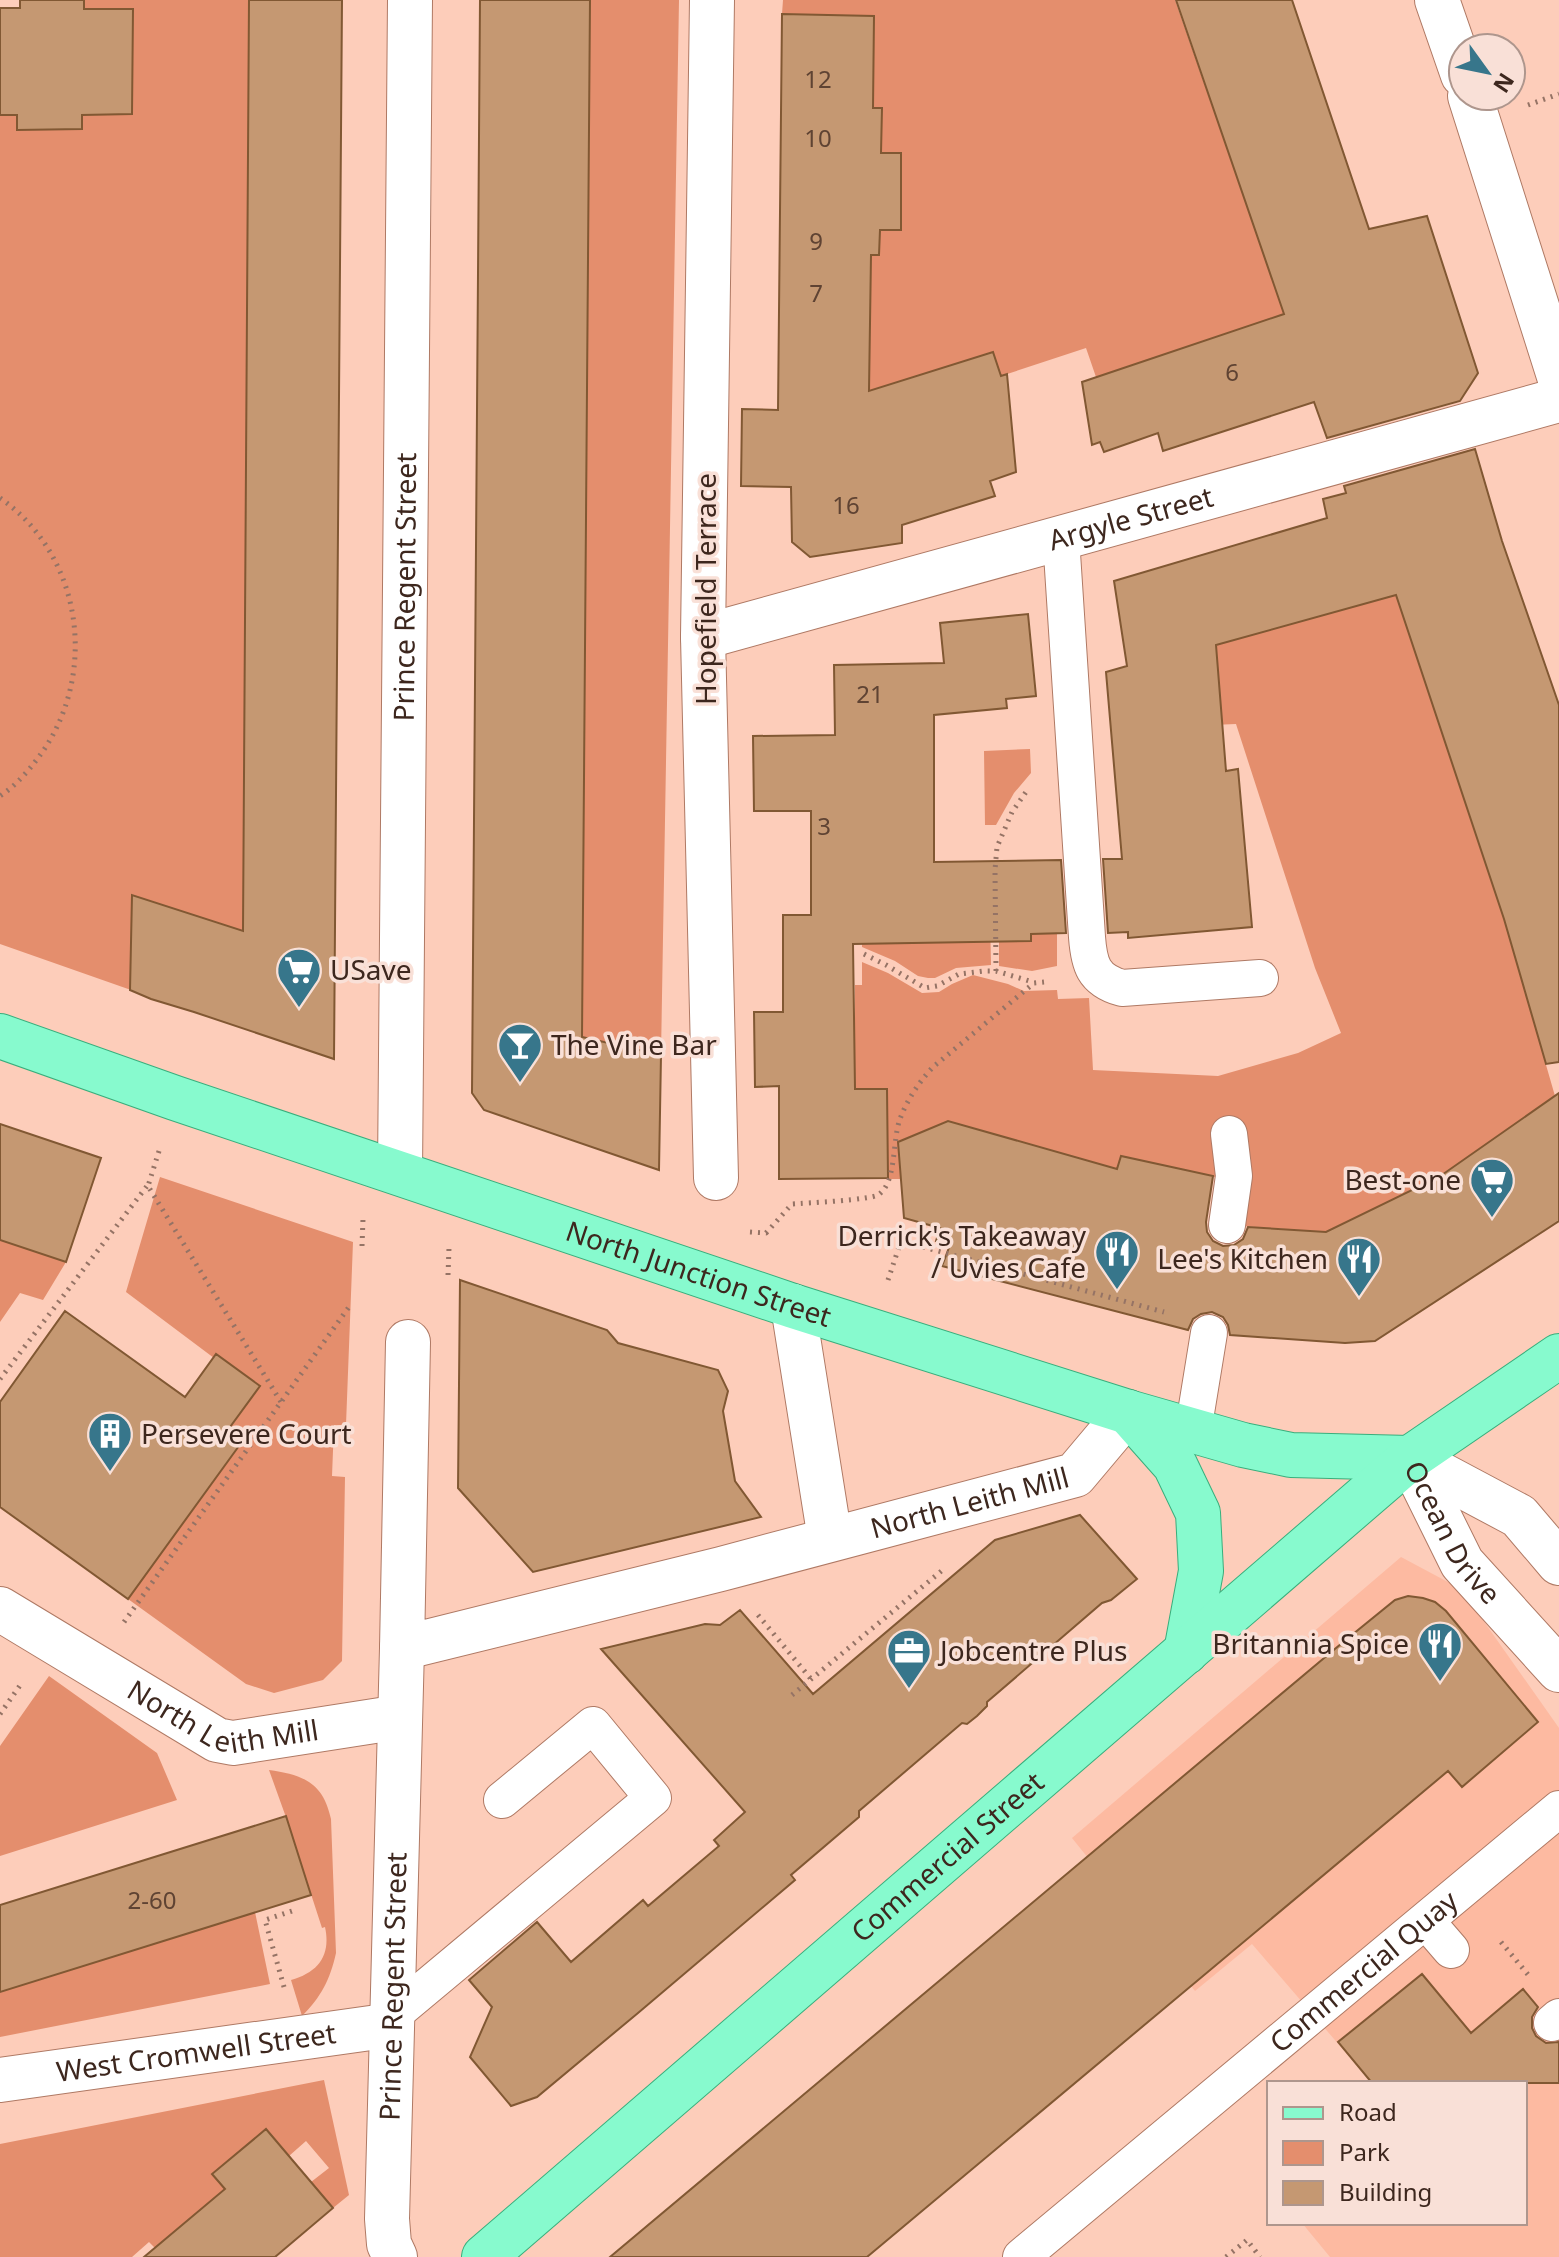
<svg xmlns="http://www.w3.org/2000/svg" width="1559" height="2257" viewBox="0 0 1559 2257" font-family="'Noto Sans',sans-serif">
<style>
.built{fill:#fdbaa1}
.green{fill:#e48e6d}
.building{fill:#c59872;stroke:#815833;stroke-width:2}
.lines{fill:none;stroke-linecap:round;stroke-linejoin:round}
.lane-casing{stroke:#af7964;stroke-width:38}
.street-casing{stroke:#af7964;stroke-width:46}
.primary-casing{stroke:#39ae7c;stroke-width:46}
.path{stroke:#957365;stroke-width:5;stroke-dasharray:2 6;stroke-linecap:butt}
.lane{stroke:#fff;stroke-width:36}
.street{stroke:#fff;stroke-width:44}
.primary{stroke:#87face;stroke-width:44}
.labels{text-anchor:middle;stroke-width:7;stroke-linejoin:round;paint-order:stroke}
.number-label{font-size:24px;fill:#5f4333}
.street-label{font-size:28px;fill:#3d271e;stroke:#f9e0d7}
.poi-label{font-size:28px;fill:#3d271e;stroke:#f9e0d7;text-anchor:start}
</style>
<rect width="100%" height="100%" fill="#fdcdba"/>
<!-- built -->
<path class="built" d="M1401 1557 1461 1589 1559 1728V2257H1330L1302 2223H1525V2083H1372L1252 1944 1195 1991 1072 1838Z"/>
<!-- green -->
<path class="green" d="M84 0H249L243 931 132 896 131 990 0 944V115H17V130L81 129 82 115 132 114 133 9H84Z
M590 0H679L661 1055 574 1035Z
M783 0H1175L1289 326 1260 323 1096 377 1086 348 1001 376 993 352 951 365 868 450 871 255H879L880 230H901V154L881 153 882 109 873 108 874 16 782 14Z
M1387 567 1501 909 1555 1096 1439 1177 1326 1232 1227 1225 1219 1178 1122 1156 1117 1169 948 1121 899 1141 901 1179H852L847 1089 855 1068V985H862V962L888 973 922 993 939 992 952 984 973 975 1008 984 1024 991 1057 990 1058 999 1089 998 1093 1070 1218 1076 1298 1053 1341 1033 1315 968 1236 724 1212 725 1179 655 1349 608Z
M1030 749 1031 773 1014 793 996 825H985L984 751Z
M984 870H989L991 965 956 968 935 978H928L918 976 895 961 862 947V931L923 943 983 942Z
M999 870 1014 941H1031V934L1057 933V966L1032 971 999 966Z
M160 1177 353 1242 346 1425H334L332 1476 345 1477 342 1661 323 1680 274 1693 246 1684 128 1599 243 1440 229 1429 260 1386 217 1355 214 1358 126 1292Z
M0 1240 66 1262 43 1300 20 1293 0 1322Z
M49 1676 157 1753 177 1800 0 1856V1746Z
M269 1770C303 1775 323 1782 331 1819L336 1953C330 1980 321 1997 302 2016L291 1980C319 1972 331 1955 325 1927L322 1928 287 1820Z
M255 1912 270 1984 0 2037V1992Z
M324 2080 349 2195 333 2208 311 2182 329 2168 306 2141 289 2156 266 2129 213 2174 225 2189 155 2248 149 2242 132 2257H0V2144Z"/>
<!-- building -->
<path class="building" d="M20 0H84V9H133L132 114 82 115V129L17 130V115H0V8H20Z
M249 0H342L334 1059 194 1012 151 999 130 990 132 895 243 931Z
M480 0H590L582 1037 661 1055 659 1170 484 1110 472 1093Z
M1176 0H1292L1369 229 1427 216 1478 373 1460 401 1327 438 1314 402 1163 451 1158 433 1104 452 1100 442 1092 445 1082 382 1284 314Z
M782 14 874 16 873 108H882L881 153H901V230H880L879 255H871L869 391 993 352 1001 376 1007 374 1016 472 990 481 995 496 902 525V543L810 557 792 542 791 487 741 486 742 409 778 410Z
M1475 449 1502 541 1559 705V1062L1546 1064 1504 919 1396 595 1216 645 1226 771 1238 769 1252 927 1128 938V932L1108 933 1103 859H1122L1106 672 1127 666 1114 581 1327 518 1323 499 1346 493 1344 486Z
M1028 614 1036 696 1006 699 1007 708 934 715V862L1061 860 1066 933 1031 934V941L853 944 855 1089H887L888 1178 779 1179V1086L755 1087 754 1012H783V915H811V811H754L753 736 835 735 834 665 944 663 940 623Z
M1559 1093V1221L1375 1341 1345 1343 1230 1335 1228 1325 1223 1317 1212 1312 1201 1314 1193 1319 1188 1330 942 1266 950 1245 936 1241 940 1228 904 1218 898 1142 948 1121 1117 1169 1121 1156 1213 1176 1206 1222 1207 1232 1213 1241 1223 1246 1234 1245 1243 1239 1248 1227 1326 1232 1439 1177Z
M0 1124 101 1158 66 1262 0 1240Z
M460 1280 607 1330 618 1343 718 1370 728 1391 723 1411 735 1481 761 1517 533 1572 458 1488Z
M65 1311 185 1397 216 1354 260 1386 222 1438 244 1439 128 1599 0 1507V1402Z
M1080 1515 1137 1579 1111 1600 1102 1603 987 1702V1706L977 1716 967 1724 962 1723 859 1811V1817L791 1875 795 1880 638 2013 537 2097 511 2106 470 2057 492 2007 469 1980 537 1922 571 1962 643 1900 648 1906 719 1846 714 1840 745 1812 601 1649 705 1624 720 1625 740 1610 813 1694 995 1540Z
M1408 1596 1423 1598 1435 1602 1446 1611 1538 1722 1462 1787 1448 1771 867 2257H610L1342 1643 1395 1600Z
M286 1816 311 1895 0 1992V1905Z
M1422 1974 1471 2033 1523 1989 1538 2007 1532 2017V2028L1536 2036 1546 2043 1559 2042V2083H1372L1338 2042Z
M266 2129 333 2208 275 2257H144L225 2189 212 2174Z"/>
<g class="lines">
<!-- lane casing -->
<g class="lane-casing">
<g id="lane">
<path d="M1061 538 1087 937C1089 964 1093 980 1122 988L1260 978"/>
<path d="M1227 1225 1234 1176 1229 1134"/>
<path d="M1193 1431 1209 1333"/>
<path d="M1426 1921 1451 1950"/>
<path d="M393 2015 653 1798 593 1725 502 1800"/>
<path d="M1552 2023 1559 2017"/>
<path id="s1" d="M1021 2257 1559 1809"/>
</g>
</g>
<!-- street casing -->
<g class="street-casing">
<g id="street">
<path d="M712 0 703 637 716 1178"/>
<path d="M1437 0 1463 75"/>
<path d="M1470 96 1559 376"/>
<path id="s2" d="M703 637 1559 400"/>
<path id="s3" d="M400 1173 410 0"/>
<path d="M793 1306 830 1539"/>
<path id="s4" d="M408 1342 402 1648 721 1569 1075 1475 1128 1412"/>
<path id="s5" d="M1410 1458 1462 1563 1559 1670"/>
<path d="M1410 1458 1519 1516 1559 1563"/>
<path id="s6" d="M0 1609 217 1740 233 1743 400 1717"/>
<path id="s7" d="M0 2080 392 2025"/>
<path id="s8" d="M395 2257 389 2244 387 2219 402 1648"/>
</g>
</g>
<!-- primary casing -->
<g class="primary-casing">
<g id="primary">
<path id="s9" d="M0 1036 175 1098 793 1306 1128 1412 1243 1445 1291 1455 1410 1458"/>
<path d="M1128 1412 1175 1465 1198 1513 1201 1571 1186 1652"/>
<path id="s10" d="M484 2257 1410 1458 1559 1356"/>
</g>
</g>
<!-- path -->
<path class="path" d="M1528 105 1559 94
M0 498C82 555 98 671 43 751 31 768 17 785 0 796
M864 954 886 965 925 988 937 986 959 974 984 971H996L1033 982
M996 971 995 870 997 847 1012 812 1026 792
M159 1151 148 1186 281 1402
M750 1232 766 1233 792 1204C806 1203 869 1200 878 1195 897 1183 892 1140 900 1119 907 1100 919 1082 933 1067L1034 983 1044 982
M362 1246 363 1219
M448 1275 449 1248
M888 1280 901 1241 1164 1312
M0 1379 147 1186
M758 1615 811 1679
M124 1622 351 1304
M792 1695 945 1568
M0 1714 21 1684
M1501 1942 1530 1977
M284 1987 265 1920 292 1911
M1226 2257 1247 2240 1260 2257"/>
<!-- lane -->
<use href="#lane" class="lane"/>
<!-- street -->
<use href="#street" class="street"/>
<!-- primary -->
<use href="#primary" class="primary"/>
</g>
<!-- icons -->
<defs>
<g id="supermarket-pin" transform="scale(2.3)"><path d="M0 17L-7.5 6A9.5 9.5 0 1 1 7.5 6Z" fill="#37768b" stroke="#f9e0d7"/><path d="M-6-5.5h2.5l.6 2H6L4.5 2H-2.5L-4.4-4H-6ZM-1.5 3.2a1.3 1.3 0 1 0 .1 0ZM3 3.2a1.3 1.3 0 1 0 .1 0Z" fill="#fff"/></g>
<g id="bar-pin" transform="scale(2.3)"><path d="M0 17L-7.5 6A9.5 9.5 0 1 1 7.5 6Z" fill="#37768b" stroke="#f9e0d7"/><path d="M-6-5H6L.8 .8V4.5H3.5V6h-7V4.5H-.8V.8Z" fill="#fff"/></g>
<g id="restaurant-pin" transform="scale(2.3)"><path d="M0 17L-7.5 6A9.5 9.5 0 1 1 7.5 6Z" fill="#37768b" stroke="#f9e0d7"/><path d="M-5-6h1v4h1v-4h1v4h1v-4h1v5L-1.5 .5V6h-2V.5L-5-1ZM5-6V6H3V1.5H1.5Q1.5-4 5-6Z" fill="#fff"/></g>
<g id="building-pin" transform="scale(2.3)"><path d="M0 17L-7.5 6A9.5 9.5 0 1 1 7.5 6Z" fill="#37768b" stroke="#f9e0d7"/><path d="M-4-6H4V6H1V3H-1V6H-4ZM-2.5-4.3h1.7v1.8h-1.7ZM.8-4.3h1.7v1.8H.8ZM-2.5-1h1.7V.8h-1.7ZM.8-1h1.7V.8H.8Z" fill="#fff"/></g>
<g id="office-pin" transform="scale(2.3)"><path d="M0 17L-7.5 6A9.5 9.5 0 1 1 7.5 6Z" fill="#37768b" stroke="#f9e0d7"/><path d="M-6-3h4V-5.5h4V-3h4V5H-6ZM-1-4.5V-3h2v-1.5ZM-6 0V1H6V0Z" fill="#fff"/></g>
</defs>
<g fill-rule="evenodd">
<use href="#supermarket-pin" x="299" y="970"/>
<use href="#bar-pin" x="520" y="1045"/>
<use href="#supermarket-pin" x="1492" y="1180"/>
<use href="#restaurant-pin" x="1117" y="1252"/>
<use href="#restaurant-pin" x="1359" y="1259"/>
<use href="#building-pin" x="110" y="1434"/>
<use href="#restaurant-pin" x="1440" y="1644"/>
<use href="#office-pin" x="909" y="1651"/>
</g>
<g class="labels">
<!-- number labels -->
<g class="number-label">
<text x="818" y="88">12</text>
<text x="818" y="147">10</text>
<text x="816" y="250">9</text>
<text x="816" y="302">7</text>
<text x="1232" y="381">6</text>
<text x="846" y="514">16</text>
<text x="870" y="703">21</text>
<text x="824" y="835">3</text>
<text x="152" y="1909">2-60</text>
</g>
<!-- street labels -->
<g class="street-label">
<text dy="10" stroke="none"><textPath href="#s2" startOffset="444">Argyle Street</textPath></text>
<text dy="10" stroke="none"><textPath href="#s3" startOffset="586">Prince Regent Street</textPath></text>
<text transform="translate(706 589) rotate(-90)" y="10">Hopefield Terrace</text>
<text dy="10" stroke="none"><textPath href="#s9" startOffset="738">North Junction Street</textPath></text>
<text dy="10" stroke="none"><textPath href="#s4" startOffset="892">North Leith Mill</textPath></text>
<text dy="10" stroke="none"><textPath href="#s5" startOffset="86">Ocean Drive</textPath></text>
<text dy="10" stroke="none"><textPath href="#s6" startOffset="254">North Leith Mill</textPath></text>
<text dy="10" stroke="none"><textPath href="#s10" startOffset="612">Commercial Street</textPath></text>
<text dy="10" stroke="none"><textPath href="#s1" startOffset="446">Commercial Quay</textPath></text>
<text dy="10" stroke="none"><textPath href="#s8" startOffset="272">Prince Regent Street</textPath></text>
<text dy="10" stroke="none"><textPath href="#s7" startOffset="198">West Cromwell Street</textPath></text>
</g>
<!-- poi labels -->
<g class="poi-label">
<text x="330" y="980">USave</text>
<text x="551" y="1055">The Vine Bar</text>
<text x="1461" y="1190" text-anchor="end">Best-one</text>
<text x="1086" y="1246" text-anchor="end">Derrick's Takeaway<tspan x="1086" dy="32">/ Uvies Cafe</tspan></text>
<text x="1328" y="1269" text-anchor="end">Lee's Kitchen</text>
<text x="141" y="1444">Persevere Court</text>
<text x="1409" y="1654" text-anchor="end">Britannia Spice</text>
<text x="940" y="1661">Jobcentre Plus</text>
</g>
</g>
<!-- legend -->
<rect x="1267" y="2081" width="260" height="144" fill="#f9e0d7" stroke="#ae968d" stroke-width="2"/>
<rect x="1283" y="2107" width="40" height="12" fill="#87face" stroke="#ae968d" stroke-width="2"/>
<text x="1339" y="2121" font-size="24" fill="#3d271e">Road</text>
<rect x="1283" y="2141" width="40" height="24" fill="#e48e6d" stroke="#ae968d" stroke-width="2"/>
<text x="1339" y="2161" font-size="24" fill="#3d271e">Park</text>
<rect x="1283" y="2181" width="40" height="24" fill="#c59872" stroke="#ae968d" stroke-width="2"/>
<text x="1339" y="2201" font-size="24" fill="#3d271e">Building</text>
<!-- north arrow -->
<g transform="translate(1487 72) rotate(123)"><circle r="38" fill="#f9e0d7" stroke="#ae968d" stroke-width="2"/>
<path d="M0-6L14 30L0 20L-14 30Z" fill="#37768b"/>
<text y="-12" font-size="22" font-weight="bold" text-anchor="middle" fill="#3d271e">N</text>
</g>
</svg>
